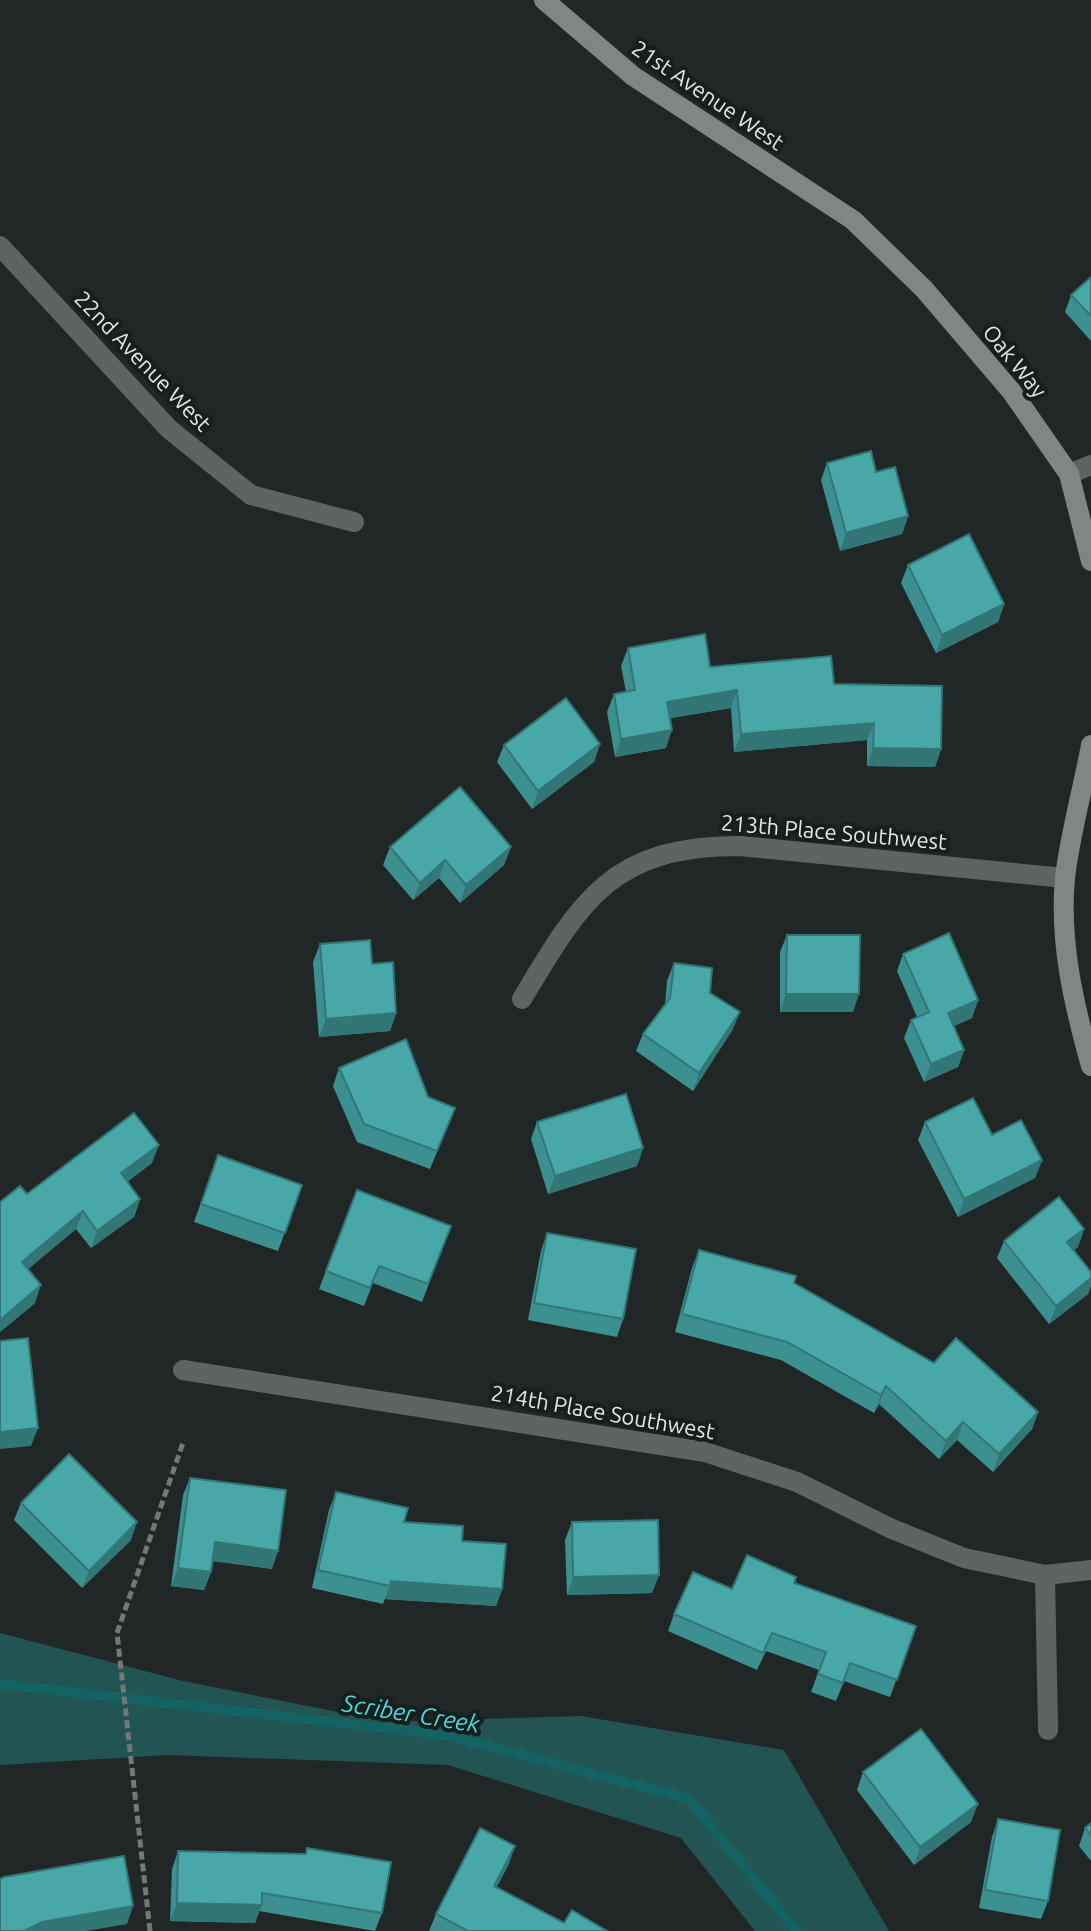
<svg xmlns="http://www.w3.org/2000/svg" width="1091" height="1931" viewBox="0 0 1091 1931" font-family="Ubuntu,sans-serif">
<style>
.forest{fill:#215453}
.lines{fill:none;stroke-linecap:round;stroke-linejoin:round}
.stream{stroke:#136363;stroke-width:10}
.path{stroke:#737878;stroke-width:5;stroke-dasharray:8 4;stroke-linecap:butt}
.street{stroke:#5f6363;stroke-width:20}
.secondary{stroke:#808585;stroke-width:20}
.wall{fill:#3d9090}
.shaded-wall{fill:#327675}
.building{fill:#47a8a7;stroke:#327675;stroke-width:2}
.labels{text-anchor:middle;stroke-width:8;stroke-linejoin:round;paint-order:stroke}
.street-label{font-size:22px;fill:#e3e7e7;stroke:#171e1e}
.water-label{font-size:24px;font-style:italic;fill:#4bdbda;stroke:#171e1e}
</style>
<rect width="100%" height="100%" fill="#212727"/>
<!-- forest -->
<path class="forest" d="M0 1633 183 1681 388 1722 581 1716 784 1750 889 1931H755L681 1838 448 1765 168 1755 0 1765Z"/>
<g class="lines">
<!-- stream -->
<path class="stream" d="M0 1684 446 1735 689 1799 796 1931"/>
<!-- path -->
<path class="path" d="M150 1931 117 1633 184 1440"/>
<!-- street -->
<path class="street" d="M0 246 169 429 251 495 354 522
M1069 474 1091 465
M522 999C582 898 613 846 740 846L1065 878
M183 1370 705 1452 797 1482 892 1529 964 1558 1045 1575 1091 1570
M1045 1575 1048 1730"/>
<!-- secondary -->
<path class="secondary" d="M544 0 633 76 853 220 924 289 1012 392 1069 474 1091 561
M1091 745C1083 789 1070 834 1065 878 1059 942 1074 1005 1091 1066"/>
</g>
<!-- wall -->
<path class="wall" d="M1091 277V341L1065 312 1071 295Z
M827 463 876 472 908 516 902 534 840 551 821 480Z
M908 565 1004 604 998 622 936 653 901 583Z
M628 648 710 667 834 684 941 749 935 767 867 766V740L734 752 731 708 670 718 666 748 615 757 607 712 614 694 626 692 621 666Z
M600 744 594 762 532 809 497 762 504 745Z
M390 847H511L504 865 460 903 439 878 413 900 383 865Z
M787 935 853 1012H780V952Z
M320 944 372 964 396 1013 390 1031 319 1037 313 962Z
M903 954 978 1000 972 1018 954 1026 964 1050 958 1067 924 1082 904 1038 911 1020 917 1017 897 971Z
M674 963 710 993 733 1029 693 1091 636 1051 643 1034 665 1005 667 981Z
M339 1068 428 1097 455 1108 430 1169 357 1142 333 1086Z
M537 1122 643 1148 637 1166 548 1194 531 1139Z
M925 1122 992 1135 1042 1160 1035 1178 958 1217 918 1140Z
M218 1155 302 1185 278 1251 194 1222Z
M152 1163 127 1182 140 1199 134 1217 91 1248 76 1229 28 1269 35 1303 0 1332V1202L27 1194Z
M357 1190 451 1226 422 1302 373 1283 364 1306 319 1289Z
M1084 1229 1078 1247 1074 1250 1091 1272V1285L1088 1294 1049 1324 997 1258 1004 1241Z
M547 1233 623 1319 617 1337 528 1320 541 1251Z
M699 1250 794 1283 934 1363 1038 1412 1032 1429 993 1472 957 1440 939 1459 879 1404 874 1413 781 1360 675 1332 692 1268Z
M190 1478 272 1569 212 1561 211 1572 204 1590 171 1586 183 1495Z
M336 1492 404 1522 462 1541 502 1589 496 1606 385 1599 383 1604 312 1588 329 1510Z
M21 1503 131 1540 82 1588 14 1520Z
M572 1522 659 1575 652 1593 567 1595 565 1540Z
M794 1583 916 1626 890 1697 844 1681 836 1701 811 1692 819 1670 766 1651 757 1670 668 1631 674 1614 732 1589Z
M863 1772 971 1822 914 1865 857 1790Z
M998 1819 1048 1901 1041 1919 979 1908 992 1837Z
M1091 1823V1861L1079 1846 1085 1828Z
M307 1848 382 1913 375 1931 259 1911 255 1923 170 1921 172 1869 178 1851 305 1854Z
M509 1864 496 1887 564 1923 607 1931H429L436 1914Z"/>
<!-- shaded-wall -->
<path class="shaded-wall" d="M908 516 902 534 840 551 846 533Z
M1004 604 998 622 936 653 942 635Z
M737 690 731 708 661 720 667 702Z
M874 723 867 740 734 752 741 734Z
M672 730 666 748 615 757 621 739Z
M600 744 594 762 532 809 538 791Z
M873 748 941 749 935 767 867 766Z
M511 847 504 865 460 903 466 885Z
M445 860 439 878 413 900 420 883Z
M786 994H859L853 1012H780Z
M978 1000 972 1018 942 1031 948 1013Z
M740 1012 733 1029 693 1091 699 1073Z
M396 1013 390 1031 319 1037 326 1019Z
M964 1050 958 1067 924 1082 931 1064Z
M159 1145 152 1163 114 1191 121 1173Z
M643 1148 637 1166 548 1194 555 1176Z
M1042 1160 1035 1178 958 1217 964 1199Z
M140 1199 134 1217 91 1248 97 1231Z
M83 1211 76 1229 15 1280 22 1262Z
M1084 1229 1078 1247 1061 1260 1067 1242Z
M1091 1278V1285L1088 1294 1049 1324 1056 1306Z
M41 1285 35 1303 0 1332V1320Z
M886 1386 879 1404 874 1413 881 1395Z
M1038 1412 1032 1429 993 1472 999 1454Z
M963 1422 957 1440 939 1459 946 1441Z
M38 1428 31 1446 0 1449V1432Z
M137 1522 131 1540 82 1588 89 1571Z
M215 1542 278 1551 272 1569 209 1560Z
M178 1568 211 1572 204 1590 171 1586Z
M659 1575 652 1593 567 1595 573 1577Z
M391 1581 502 1589 496 1606 385 1599Z
M978 1804 971 1822 914 1865 920 1847Z
M515 1846 509 1864 488 1904 494 1886Z
M177 1903 262 1905 255 1923 170 1921Z
M133 1906 127 1924 86 1931H24L42 1922Z"/>
<!-- building -->
<path class="building" d="M1091 277V316L1071 295Z
M871 451 876 472 895 467 908 516 846 533 827 463Z
M969 534 1004 604 942 635 908 565Z
M705 634 710 667 831 656 834 684 942 686 941 749 873 748 874 723 741 734 737 690 667 702 672 730 621 739 614 694 635 690 628 648Z
M566 698 600 744 538 791 504 745Z
M460 787 511 847 466 885 445 860 420 883 390 847Z
M949 933 978 1000 948 1013 964 1050 931 1064 911 1020 929 1012 903 954Z
M787 935H860L859 994H786Z
M370 940 372 964 393 962 396 1013 326 1019 320 944Z
M674 963 712 968 710 993 740 1012 699 1073 643 1034 670 998Z
M406 1039 428 1097 455 1108 437 1151 364 1124 339 1068Z
M626 1094 643 1148 555 1176 537 1122Z
M973 1098 992 1135 1021 1120 1042 1160 964 1199 925 1122Z
M134 1113 159 1145 121 1173 140 1199 97 1231 83 1211 22 1262 41 1285 0 1320V1202L20 1186 27 1194Z
M218 1155 302 1185 285 1233 201 1204Z
M357 1190 451 1226 428 1284 379 1266 370 1288 326 1271Z
M1059 1197 1084 1229 1067 1242 1091 1272V1278L1056 1306 1004 1241Z
M547 1233 636 1249 623 1319 534 1303Z
M699 1250 796 1276 794 1283 934 1363 956 1338 1038 1412 999 1454 963 1422 946 1441 886 1386 881 1395 787 1342 682 1314Z
M28 1338 38 1428 0 1432V1341Z
M69 1454 137 1522 89 1571 21 1503Z
M190 1478 286 1490 278 1551 215 1542 211 1572 178 1568Z
M336 1492 408 1508 404 1522 463 1526 462 1541 506 1544 502 1589 391 1581 390 1586 318 1570Z
M658 1520 659 1575 573 1577 572 1522Z
M747 1555 796 1577 794 1583 916 1626 897 1680 850 1663 843 1683 818 1674 826 1652 772 1633 763 1653 674 1614 693 1572 732 1589Z
M921 1729 978 1804 920 1847 863 1772Z
M998 1819 1060 1830 1048 1901 985 1890Z
M1091 1823V1836L1085 1828Z
M480 1828 515 1846 494 1886 564 1923 572 1910 607 1931H468L436 1914Z
M307 1848 391 1862 382 1913 262 1893V1905L177 1903 178 1851 306 1854Z
M124 1856 133 1906 42 1922 24 1931H0V1879L4 1877Z"/>
<g class="labels">
<!-- street labels -->
<g class="street-label">
<text transform="translate(708 95) rotate(34)" y="8">21st Avenue West</text>
<text transform="translate(143 361) rotate(46)" y="8">22nd Avenue West</text>
<text transform="translate(1015 361) rotate(51)" y="8">Oak Way</text>
<text transform="translate(834 832) rotate(5)" y="8">213th Place Southwest</text>
<text transform="translate(603 1412) rotate(10)" y="8">214th Place Southwest</text>
</g>
<!-- water labels -->
<g class="water-label">
<text transform="translate(411 1714) rotate(9)" y="8">Scriber Creek</text>
</g>
</g>
</svg>
